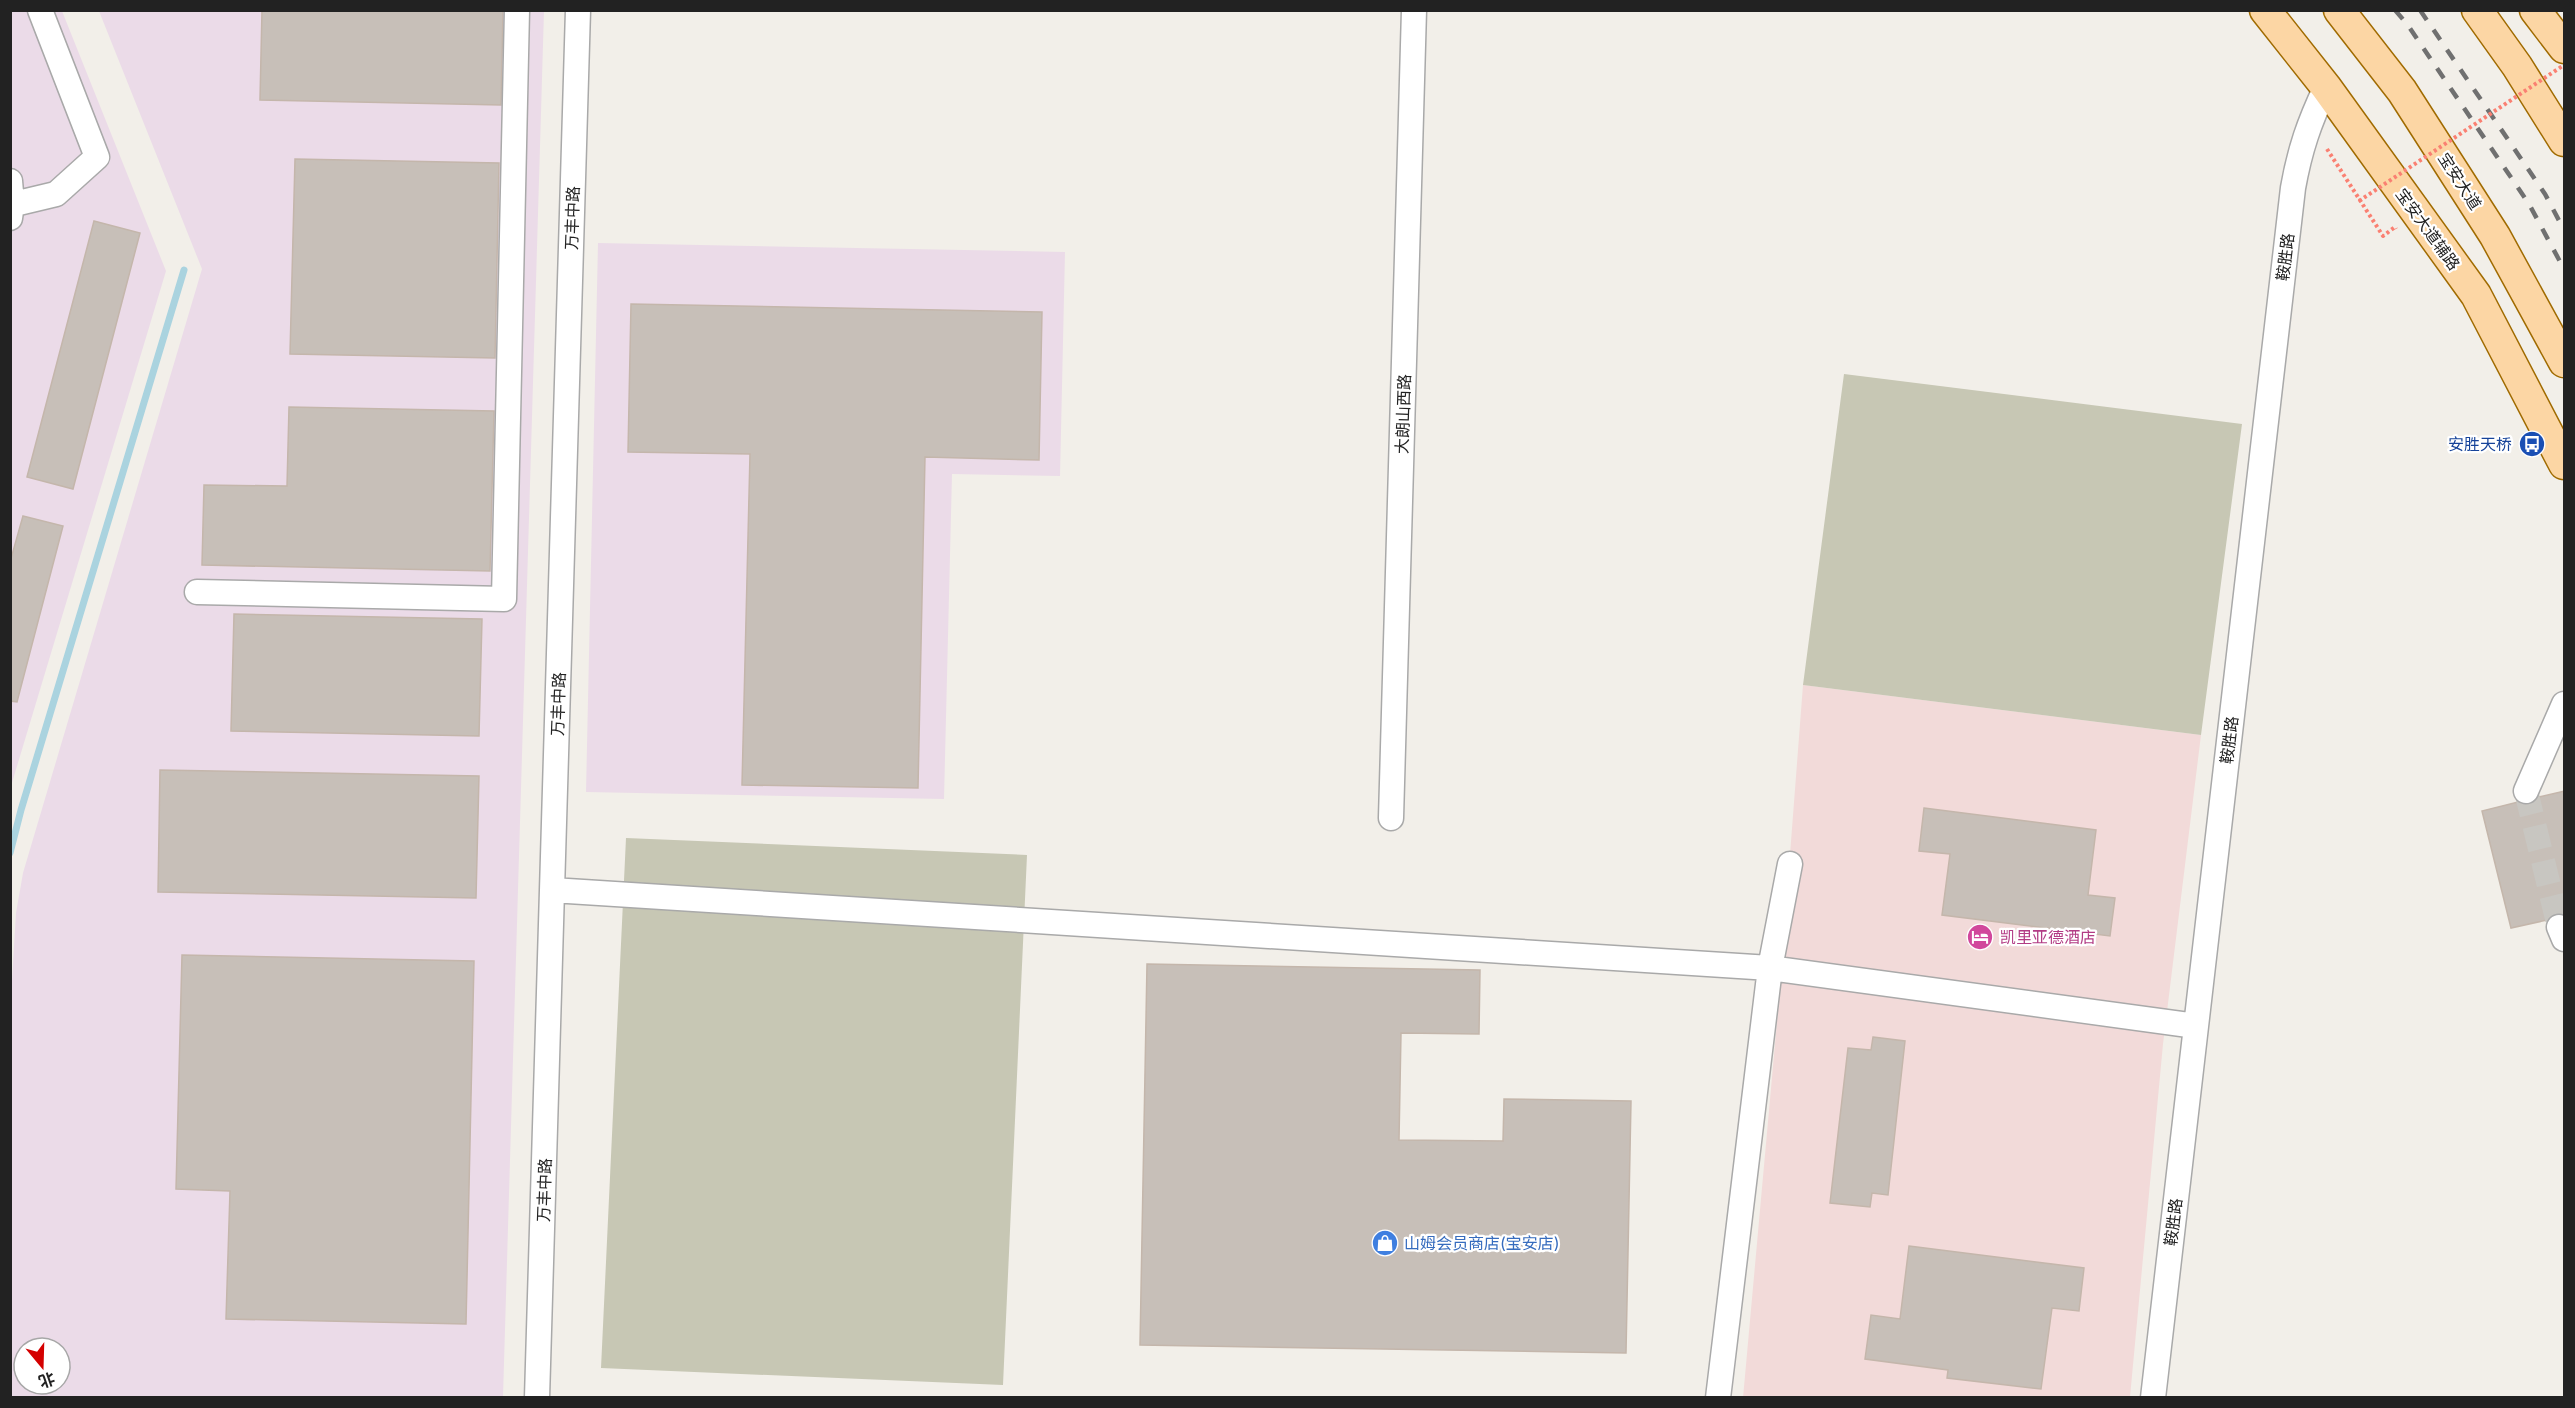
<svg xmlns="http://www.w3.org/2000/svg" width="2575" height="1408" viewBox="0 0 2575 1408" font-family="Inter,'Noto Sans SC',sans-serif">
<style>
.commercial{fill:#f2dad9}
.industrial{fill:#ebdbe8;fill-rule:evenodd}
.construction{fill:#c7c7b4}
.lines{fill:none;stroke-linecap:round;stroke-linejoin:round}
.stream{stroke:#aad3df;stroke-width:7}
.building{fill:#c7bfb8;stroke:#c4b6ab;stroke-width:1.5}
.minor-tunnel{stroke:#c8c6c1;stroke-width:24;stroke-dasharray:24 12;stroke-linecap:butt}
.minor-casing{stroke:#a9a9a9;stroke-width:27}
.major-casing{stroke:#a06b00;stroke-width:33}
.path{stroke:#fa8072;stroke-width:4;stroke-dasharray:3 3;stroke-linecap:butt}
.minor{stroke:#fff;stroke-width:24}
.major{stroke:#fcd6a4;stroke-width:30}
.rail{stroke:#707070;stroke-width:4.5;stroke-dasharray:12 12;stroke-linecap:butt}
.path-bridge{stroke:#fa8072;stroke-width:4;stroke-dasharray:3 3;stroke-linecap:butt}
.labels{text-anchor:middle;stroke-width:4.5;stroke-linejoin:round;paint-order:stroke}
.street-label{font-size:16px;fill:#222;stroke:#fff}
.transit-label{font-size:16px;fill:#164399;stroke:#fff;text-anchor:end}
.hotel-label{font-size:16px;fill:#b23c85;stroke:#fff;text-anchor:start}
.shop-label{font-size:16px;fill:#366cbe;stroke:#fff;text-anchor:start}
</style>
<rect width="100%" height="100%" fill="#f2efe9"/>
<!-- commercial -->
<path class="commercial" d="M1803 685 2201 735 2163 1044 2130 1397 1743 1398 1778 1011Z"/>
<!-- industrial -->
<path class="industrial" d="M11 11H62L166 271 11 786Z
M99 11H544L503 1397 11 1398 10 1014 16 913 23 873 202 269ZM24 1348H60V1384H24Z
M598 243 1065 252 1060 476 952 474 944 799 586 792Z"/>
<!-- construction -->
<path class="construction" d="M1844 374 2242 424 2201 735 1803 685Z
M626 838 1027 855 1003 1385 601 1368Z"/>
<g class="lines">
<!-- stream -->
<path class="stream" d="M10 853 21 810 184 270"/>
</g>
<!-- building -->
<path class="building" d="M262 10H503L501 105 260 100Z
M295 159 499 163 495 358 290 354Z
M94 221 140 233 73 489 27 477Z
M631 304 1042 312 1039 460 925 457 918 788 742 785 750 454 628 452Z
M289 407 494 411 490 571 202 565 204 485 287 486Z
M23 516 63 526 17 702 10 701V562Z
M234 614 482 619 479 736 231 731Z
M160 770 479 776 476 898 158 892Z
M2565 791V914H2554L2547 920 2511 928 2482 811 2518 802 2528 805 2539 797Z
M1924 808 2096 830 2088 895 2115 898 2110 936 1942 915 1950 854 1919 851Z
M182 955 474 961 466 1324 226 1319 230 1191 176 1189Z
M1147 964 1480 970 1479 1034 1401 1033 1399 1140 1503 1141 1504 1099 1631 1101 1626 1353 1140 1345Z
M1873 1037 1905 1041 1888 1195 1872 1193 1870 1207 1830 1203 1848 1048 1871 1050Z
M1909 1246 2084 1268 2079 1311 2052 1308 2041 1389 1947 1378 1948 1370 1865 1359 1871 1315 1900 1319Z"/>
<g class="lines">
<!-- minor-tunnel -->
<path class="minor-tunnel" d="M2526 791 2559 927"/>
<!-- minor casing -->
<g class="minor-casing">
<path id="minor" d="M10 181 12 204 10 218
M10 205 56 194 97 157 40 10
M197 592 504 599 517 10
M2526 791 2564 704
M1391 818 1414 10
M552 890 1770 968 2196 1026
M2559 927 2564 939
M537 1398 578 10
M1718 1398 1770 968 1790 864
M2153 1398 2293 188C2300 149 2309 123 2326 87"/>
</g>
<!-- major casing -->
<g class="major-casing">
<path id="major" d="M2265 10 2326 87 2476 295 2564 464
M2339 10 2402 91 2495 236 2564 362
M2477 10 2517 66 2564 141
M2535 10 2564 48"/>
</g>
<!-- path -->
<path class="path" d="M2327 149 2383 236 2395 227 2396 229"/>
<!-- minor -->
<use href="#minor" class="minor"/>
<!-- major -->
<use href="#major" class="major"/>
<!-- rail -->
<path class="rail" d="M2395 10 2407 24 2529 204 2564 269
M2420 10 2545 194 2564 230"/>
<!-- path-bridge -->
<path class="path-bridge" d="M2359 201 2564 65"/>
</g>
<!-- icons -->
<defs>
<g id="bus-disc" transform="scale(1.35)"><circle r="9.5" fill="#1a4fb4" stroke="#fff"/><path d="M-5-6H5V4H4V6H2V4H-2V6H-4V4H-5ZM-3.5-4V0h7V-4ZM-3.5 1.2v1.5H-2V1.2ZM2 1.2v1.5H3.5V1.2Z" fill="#fff"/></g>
<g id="hotel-disc" transform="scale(1.35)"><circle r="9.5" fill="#d1479c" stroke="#fff"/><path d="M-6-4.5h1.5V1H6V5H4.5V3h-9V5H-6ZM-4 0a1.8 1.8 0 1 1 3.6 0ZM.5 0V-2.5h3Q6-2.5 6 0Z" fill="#fff"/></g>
<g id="shop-disc" transform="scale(1.35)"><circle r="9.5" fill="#3f7fe0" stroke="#fff"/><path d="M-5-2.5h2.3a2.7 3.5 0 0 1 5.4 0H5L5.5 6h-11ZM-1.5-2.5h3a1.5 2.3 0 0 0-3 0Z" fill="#fff"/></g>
</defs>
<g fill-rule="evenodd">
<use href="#bus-disc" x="2532" y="444"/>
<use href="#hotel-disc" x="1980" y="937"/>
<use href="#shop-disc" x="1385" y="1243"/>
</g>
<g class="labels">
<!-- street labels -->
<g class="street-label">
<text transform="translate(2460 181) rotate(57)" y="6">宝安大道</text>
<text transform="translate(572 218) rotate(-88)" y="6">万丰中路</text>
<text transform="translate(2428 229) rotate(54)" y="6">宝安大道辅路</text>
<text transform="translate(2285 257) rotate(-83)" y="6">鞍胜路</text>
<text transform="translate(1403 414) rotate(-88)" y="6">大朗山西路</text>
<text transform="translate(558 704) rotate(-88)" y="6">万丰中路</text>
<text transform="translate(2229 740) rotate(-83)" y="6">鞍胜路</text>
<text transform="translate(544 1190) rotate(-88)" y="6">万丰中路</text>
<text transform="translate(2173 1222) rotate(-83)" y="6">鞍胜路</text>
</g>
<!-- transit labels -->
<g class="transit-label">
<text x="2512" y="450">安胜天桥</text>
</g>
<!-- hotel labels -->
<g class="hotel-label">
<text x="2000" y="943">凯里亚德酒店</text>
</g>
<!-- shop labels -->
<g class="shop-label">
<text x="1404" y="1249">山姆会员商店(宝安店)</text>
</g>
</g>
<!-- border -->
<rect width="2575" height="1408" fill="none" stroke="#222222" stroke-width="24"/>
<!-- north arrow -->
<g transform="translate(42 1366) rotate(161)"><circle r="28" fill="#ffffff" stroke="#a7a7a7" stroke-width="1.5"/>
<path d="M0-4.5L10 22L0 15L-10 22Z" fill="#d40000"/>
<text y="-9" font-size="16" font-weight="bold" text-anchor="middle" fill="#222222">北</text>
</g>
</svg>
